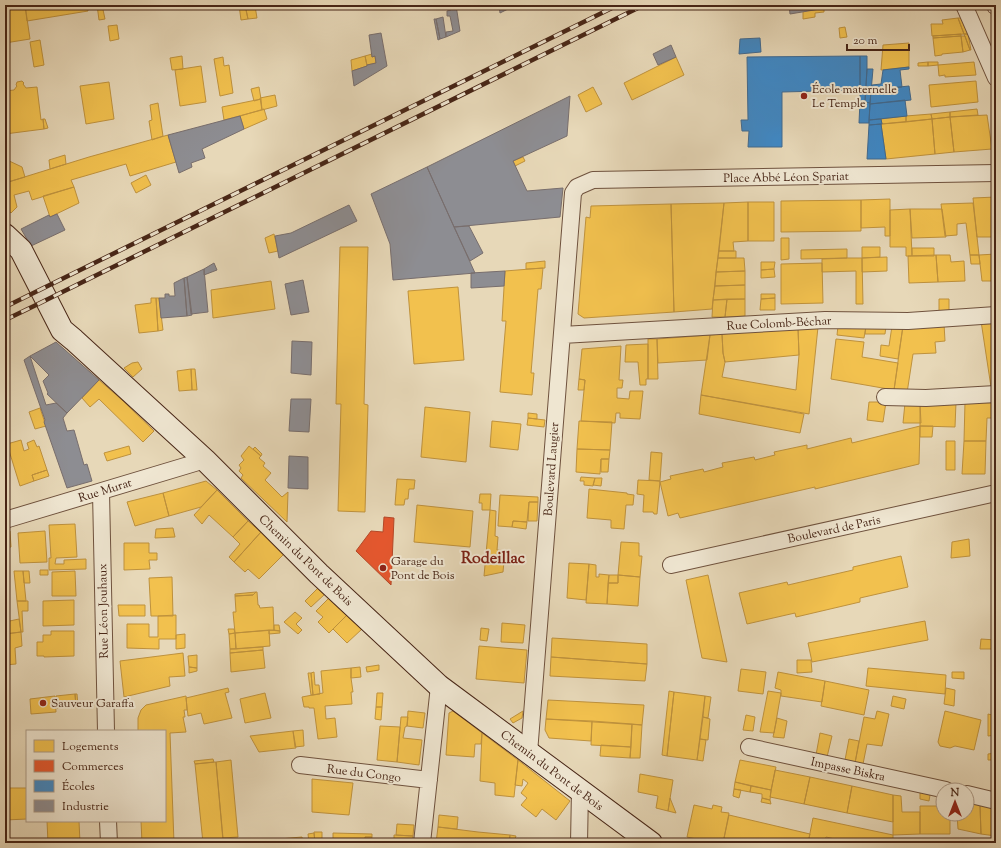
<svg xmlns="http://www.w3.org/2000/svg" width="1001" height="848" viewBox="0 0 1001 848" font-family="'Sorts Mill Goudy',serif">
<style>
.homes{fill:#f2c14e;stroke:#bf923d}
.shops{fill:#e4572e;stroke:#b54827}
.schools{fill:#3f88c5;stroke:#416a90}
.industry{fill:#8d8d92;stroke:#786e6d}
.lines{fill:none;stroke-linecap:round;stroke-linejoin:round}
.street-casing{stroke:#6f523e;stroke-width:18}
.secondary-casing{stroke:#472516;stroke-width:24}
.street{stroke:#efe6d1;stroke-width:16}
.secondary{stroke:#efe6d1;stroke-width:22}
.rail-casing{stroke:#472516;stroke-width:4.5}
.rail{stroke:#efe6d1;stroke-width:3;stroke-dasharray:9;stroke-linecap:butt}
.poi-dot{fill:#8f2418;stroke:#efe6d1;stroke-width:1.5}
.labels{text-anchor:middle;stroke-width:4;stroke-linejoin:round;paint-order:stroke}
.poi-label{font-size:12px;fill:#472516;stroke:#efe6d1;text-anchor:start}
.street-label{font-size:12px;fill:#472516;stroke:#efe6d1}
.district-label{font-size:16px;font-weight:bold;fill:#7a1f14;stroke:#efe6d1}
</style>
<rect width="100%" height="100%" fill="#e7d8b8"/>
<filter id="stains"><feTurbulence type="fractalNoise" baseFrequency=".005" numOctaves="4"/><feColorMatrix values="0 0 0 0 .2 0 0 0 0 .09 0 0 0 0 .02 0 0 0 .5 -.17"/></filter>
<radialGradient id="worn" r=".72"><stop offset=".6" stop-color="#630" stop-opacity="0"/><stop offset="1" stop-color="#630" stop-opacity=".3"/></radialGradient>
<!-- homes -->
<path class="homes" d="M5 5H25L30 39 5 43Z
M25 5H87L88 11 27 21Z
M97 5H102L105 19 99 20Z
M239 5H245L248 19 241 20Z
M245 5H259L255 6 257 18 248 19Z
M824 8V12L815 13V17L803 19V11Z
M958 18H961L968 34H964Z
M958 18 964 34 932 36 931 24H943L942 20Z
M117 25 119 39 110 41 108 26Z
M845 27 847 37 840 38 839 28Z
M961 34V36L933 38V36Z
M964 34H968L971 50H970Z
M960 36H961L963 52 942 54V55L935 56 933 38Z
M961 36H965L970 50 963 52Z
M40 40 44 65 34 67 30 42Z
M909 43V67L881 70 883 45Z
M372 54V57L375 56 376 63 367 65 365 56Z
M182 56 183 69 172 70 170 58Z
M365 56 367 66 352 71 351 60Z
M223 57 224 66 229 65 233 93 220 96 214 59Z
M676 57 684 75 632 100 624 83Z
M928 62V66H918V63Z
M928 62H938V65L928 66Z
M974 62 976 75 945 77V75L939 76 938 65Z
M201 66 206 102 180 106 175 70Z
M22 81 24 83 23 84 26 88 37 87 41 120 43 119 44 129 5 134V91L14 90 17 86 16 85 17 82Z
M976 81 978 102 931 107 929 85Z
M109 82 114 119 86 124 80 86Z
M259 87 261 99 254 101 251 89Z
M593 87 602 104 586 112 578 95Z
M275 95 277 106 262 110 260 98Z
M261 99 262 110 224 120 222 107Z
M158 103 163 136 152 140 149 121 152 120 150 105Z
M264 109 267 119 244 129 240 116Z
M977 109 978 115 950 117V112Z
M950 112V117L932 119 931 114Z
M931 114 932 119 906 122V116Z
M987 115 992 149 954 152 950 117Z
M906 116V122L882 124 881 119Z
M950 117 954 152 935 154 932 119Z
M43 119H45L48 128 44 129Z
M932 119 935 154 886 159 881 124Z
M168 135 176 162 130 176 126 164 71 180 74 187 32 200 29 191 14 195 17 207 11 213 5 208V183L89 157Z
M65 155 66 164 50 169 49 160Z
M523 157 525 161 515 166 513 161Z
M5 159 22 167 25 177 5 183Z
M146 175 151 185 136 193 131 183Z
M74 187 79 203 50 217 43 196Z
M996 197V237H977L973 198Z
M890 199V236H885V227L861 228V200Z
M861 200V231L781 232V201Z
M748 202H774V241H748Z
M748 202V241L733 242 734 251H719L724 203Z
M724 203 712 309 674 312 671 204Z
M973 203 977 237 979 255H970L966 223 957 224V235L945 236 941 204Z
M671 204 674 312 584 318 578 314 586 217 590 218 591 206Z
M910 209 912 256H906V247H890V210Z
M910 209H942L946 237 912 238Z
M274 234 278 251 269 253 265 238Z
M781 238H789V259L781 260Z
M340 247H368L364 404 368 405 365 512 338 511 341 404H336Z
M862 247H880V257L862 258Z
M912 248H934V256H912Z
M847 249V258L801 259V250Z
M719 251H736V258H718Z
M996 254V281H982L979 255Z
M936 255 938 282 909 283 908 256Z
M936 255H950L951 262 964 261 965 281 938 282Z
M970 255H979L980 264H971Z
M887 257V271L862 272V258Z
M718 258H744L745 271 716 272Z
M847 258H862L863 304H856V271L822 272V259Z
M545 261V268L526 269V263Z
M761 262H775L774 269 761 270Z
M822 263 823 303 781 304V264Z
M543 268 541 289H538L531 373H534L532 395 500 392 506 321H502L505 271Z
M774 269 775 277 761 278V270Z
M745 271V285L715 286 716 272Z
M271 281 275 309 213 318 211 290Z
M745 285V299L713 300 715 286Z
M458 287 464 360 414 364 408 291Z
M761 294H775V298L761 299Z
M151 298H156L158 331 139 333 135 305 151 303Z
M156 298H159L163 330 158 331Z
M775 298V310H760L761 299Z
M727 299H745V316L725 317Z
M727 299 725 317H712L713 300Z
M939 299H949V311H939Z
M996 319V387H991L981 321Z
M944 324 945 341 935 342 936 353 913 354 907 393 894 390 903 326Z
M838 326H866L864 338 837 335Z
M866 326H886L885 334H865Z
M892 326H903L898 359 880 356 881 345 889 346Z
M818 327 809 414 701 395 710 335 722 334 723 353 725 362 722 377 796 390 799 355 798 328Z
M798 328 799 355 725 362 723 353 722 334Z
M710 335 707 360 658 363 657 339Z
M648 339H657L658 379H648Z
M836 339 864 342 862 357 898 363 894 390 831 379Z
M648 344V379H646V385H640L638 362H625L626 345Z
M621 346 619 380H623L622 388H617V398L629 399 630 391H643L640 419 620 418V413H616L615 423 581 421 585 380 579 379 582 349Z
M138 362 142 369 133 377 124 368 132 363Z
M191 369H195L197 390H192Z
M191 369 192 390 179 391 177 371Z
M579 379 585 380 584 390H578Z
M99 380 122 400 154 431 143 442 99 399 90 407 82 398Z
M701 395 804 414 800 433 699 414Z
M869 402H886L883 422 867 420Z
M956 402 955 427 920 426V404Z
M965 402 996 403V418H987L986 441H964Z
M905 403 920 404 921 423H903Z
M425 407 470 412 466 462 421 457Z
M40 408 46 426 35 429 29 412Z
M528 413 537 414V419L528 418Z
M528 418 545 420 544 427 527 425Z
M492 421 521 424 518 450 490 447Z
M579 421 612 422 610 450 577 449Z
M920 426 919 464 815 489V487L680 518 678 513 668 516 660 482 671 479 670 476 703 469 704 472 723 467 722 463 754 457 755 460 775 455 774 452 807 445V449L851 438 852 443Z
M920 426H933L932 437H920Z
M21 440 24 451 29 449 27 443 34 440 37 447 39 446 47 470 32 475 34 481 20 486 7 444Z
M946 441H955V470H946Z
M964 441H986L985 474H962Z
M129 446 131 454 107 461 104 453Z
M249 446 261 456 259 458 265 463 263 466 271 473 265 480 282 497 288 492 287 522 241 478 243 475 239 471 241 468 239 465 244 460 241 456Z
M255 447 262 454 261 456 253 449Z
M577 449 610 450 609 459H601L600 474 576 472Z
M651 452 662 453 660 481 649 480Z
M601 459H609L608 472H601Z
M47 470 49 476 34 481 32 475Z
M581 477 595 478 593 486 584 485V481H580Z
M595 478H602L601 486 593 485Z
M397 479 415 480 414 489H409L408 499H405L404 505H395Z
M638 480 660 481 657 514H654L653 512H643L644 495 637 494Z
M206 481 217 490 201 507 169 516 163 493Z
M589 489 627 493V494L634 495 633 505H626L624 529 611 528V520L587 518Z
M217 490 248 521 233 537 209 515 202 524 194 515Z
M163 493 169 516 135 526 127 502Z
M480 494H491L490 510H482V503H479Z
M500 495 538 497V502H529L527 522 513 521 512 527 498 526Z
M529 502H538L537 521H528Z
M417 505 473 511 470 547 414 542Z
M490 510 496 511 495 536 498 537 497 550 505 551 503 572 484 576Z
M248 521 261 532 234 562 229 557 240 544 233 537Z
M513 521 527 522 526 529 512 527Z
M75 524 77 557 56 558 55 564H64V560L86 559V569L49 570V558H51L49 525Z
M173 528 175 537 155 538 156 529Z
M10 531 11 547 5 548V532Z
M45 531 47 562 20 563 18 533Z
M261 532 284 554 259 579 248 569 245 572 234 562Z
M969 539 970 556 951 558 952 542Z
M621 542 639 543V556H642L640 577 618 575Z
M124 543H149V553H157V560H149L150 569 124 570Z
M901 556 908 587 860 598V602L796 617 795 613 747 624 739 593 787 582 788 585 853 570V567Z
M6 562 9 592H5V563Z
M569 563 589 564 586 600 567 598Z
M589 564 596 565V577H599V574L609 575 607 604 586 603Z
M40 570H48V575H40Z
M14 571H23L26 601H17Z
M23 571H29L30 583H24Z
M75 571 76 596H52V572Z
M609 575H618V583H608Z
M618 575 640 577 638 606 607 604 608 583H618Z
M708 575 727 662 702 658 686 580Z
M172 577 173 616H151L149 578Z
M318 588 325 594 311 607 305 601Z
M256 592H257L258 605H259L260 608 273 607 274 630 235 633 233 612H236L235 596 253 595Z
M256 592 253 595 235 596V594Z
M329 598 347 615 329 633 318 622 323 617 316 611Z
M74 600V625L43 626V601Z
M17 601H28V611H22L23 632H21Z
M118 605H145V616H119Z
M295 612 302 618 296 624 302 630 298 634 284 622Z
M176 615V639H159V649L127 648V624H149V637H158V616Z
M347 615 362 629 347 643 333 629Z
M19 619 21 632 5 634V622Z
M925 621 928 640 812 662 808 643Z
M502 623 525 625 523 643 501 642Z
M274 625H279L280 631 274 630Z
M481 628 489 629 487 641 480 640Z
M228 629H234L235 633 229 634Z
M269 630 280 631V633L269 634Z
M269 630 270 646 236 649 235 633Z
M51 631H74V656L44 657V656H37V642H43V635H51Z
M21 632 22 646 15 648 16 664 5 665V634Z
M235 633 236 649H230L229 634Z
M185 634V648L176 649V635Z
M552 638 647 644V664L551 657Z
M981 639 996 640V649H980Z
M479 646 527 650 524 683 476 679Z
M263 647V650L230 653V649Z
M263 650 265 668 231 672 230 653Z
M183 653 185 676 169 677 170 686 124 697 120 661Z
M197 655V668L189 667 188 656Z
M551 657 647 664 645 681 550 676Z
M797 660H811L812 672 797 673Z
M379 665V670L367 672 366 667Z
M189 667 197 668V671L189 673Z
M360 667 361 677 351 678V668Z
M351 668V678L353 692H351L352 704 325 706 326 719 335 718 337 737 318 739 314 708H309V707H304L302 697 323 693 321 671Z
M868 668 946 675 945 694 866 686Z
M741 669 766 672 763 694 738 691Z
M314 672 315 685H319L320 694 313 695 311 673Z
M778 672 825 681 822 702 781 696V690L775 688Z
M952 672H964V679L952 678Z
M308 673H311L313 695H311Z
M825 681 869 690 864 715 821 706Z
M228 688 229 692 225 693 232 718 204 724 201 713 188 716 186 698Z
M946 688 955 690 954 706 944 704Z
M669 691 674 692 667 756 662 755Z
M768 691 781 693 774 733 760 732Z
M674 692 705 696 697 760 667 756Z
M265 693 271 718 245 723 240 699Z
M377 693H383L382 707H376Z
M75 694H77L78 706H76Z
M75 694 76 707 57 708 56 696Z
M55 696 56 712 31 714 30 699Z
M186 696 187 710H184L185 717H183L186 732 170 733 174 843H142L141 821H165V731H138V718L141 710 146 705Z
M705 696 711 697 708 718 703 717Z
M893 696 906 699 904 709 891 706Z
M548 700 644 705 642 725 546 719Z
M376 707H382L381 720 375 719Z
M408 711 425 713 423 728 407 726Z
M453 711 482 733 481 744H475L474 757 446 755 449 713Z
M523 711 522 718 513 723 510 719Z
M877 711 889 714 882 746 867 744 863 764 855 763 864 717 875 719Z
M945 711 981 720 974 750 955 746 950 748 940 746 938 742Z
M988 714 996 716V735L988 736Z
M746 715 755 717 753 731 743 730Z
M401 717H408L407 726 405 727 403 738 422 740 419 765 397 762Z
M703 717 710 719 708 740 700 739Z
M777 718 787 721 784 738 773 737Z
M546 719 592 721 591 741 549 738 545 730Z
M592 721 632 724 631 747 591 745Z
M632 724 642 725 640 758H630Z
M380 726 400 727 397 762 377 760Z
M303 730 304 746 295 747 293 731Z
M293 731 296 748 259 752 250 736Z
M482 733 518 760 514 797 495 795V783L480 781Z
M820 733 832 736 827 757 816 755Z
M700 739 706 740 703 761 697 760Z
M849 739 859 741 855 763 845 760Z
M601 745 631 747 630 758 600 756Z
M996 753V760H988V754Z
M213 759 214 762 195 764 194 761Z
M231 760 238 837 223 838 216 762Z
M518 760 570 801 556 820 542 809 536 817 521 805 527 798 521 793 528 783 523 779 522 786 515 785Z
M740 760 776 767 771 790 735 782Z
M216 762 223 841 203 843 195 764Z
M775 770 810 777 804 804 770 797Z
M640 774 673 780 668 811 656 808 658 796 638 792Z
M810 777 852 786 847 813 804 804Z
M312 779 353 783 349 815 312 812Z
M735 782 751 786 750 792 734 789Z
M751 786 771 790 770 800 762 798V794L750 792Z
M852 786 893 795V822L847 813Z
M5 788H27V819L5 820Z
M734 789 741 790 739 798 733 796Z
M920 792 930 795 929 801 920 799Z
M893 795 901 796 902 812H920V834L893 835Z
M670 798 676 813 668 811Z
M762 798 770 800 771 804 761 802Z
M967 802 980 805 981 834 958 829 957 814H967Z
M694 805 712 809 713 805 722 807 721 812 729 813 723 843H715L687 837Z
M980 805 996 808V836L981 834Z
M920 806H943V814H950V834H920Z
M439 815 458 817 457 829 438 827Z
M729 815 810 834 808 843H723Z
M813 818 893 835V843H853L826 837 824 843H808Z
M47 821H79L80 843H48Z
M397 824 414 825 413 836 396 835Z
M438 827 478 832 510 835 509 843H436Z
M314 832H322V843H315Z
M314 833 315 843H309L308 834Z
M333 833 372 834V837H365L366 843H333Z
M394 835 413 836 412 843H394Z
M510 835 516 836 514 843H509Z
M302 837 303 843H269L268 840Z
M365 837H372L371 843H366Z"/>
<!-- shops -->
<path class="shops" d="M384 517 394 518 391 585 356 551 371 531 383 532Z"/>
<!-- schools -->
<path class="schools" d="M760 38 761 52 739 54 740 39Z
M860 56V90L782 92V147H748L749 131H742L741 120H748L747 57Z
M860 56H867V69L865 102 860 101Z
M909 67V69L900 70 902 87 871 90 872 85 881 84 883 70Z
M867 69H873L870 103 865 102Z
M909 86 911 100 870 104 871 90Z
M905 100 907 116 869 120 870 104Z
M860 101 870 103 869 123H859Z
M881 119 882 124 869 125V120Z
M881 124 886 159H867L869 125Z"/>
<!-- industry -->
<path class="industry" d="M451 5H456L460 31 446 37V32L453 31 450 16H447V11L451 10Z
M499 5H506L508 9 500 13Z
M789 5H826V8L790 14Z
M443 17 446 37 440 39 436 19Z
M434 19H436L440 39 438 40Z
M381 33 387 66 354 86 352 71 367 66V65L376 63 375 56 372 57 369 35Z
M671 45 676 57 658 65 653 54Z
M570 96 567 136 513 161 527 191 563 188 560 217 454 227 427 167Z
M240 116 244 129 202 149 205 158 191 163 192 167 179 173 168 135Z
M427 167 475 273 393 280 390 244 371 194Z
M349 205 357 221 279 258 275 236 291 233Z
M57 214 65 230 31 246 21 229 49 215 50 217Z
M469 226 483 253 470 261 454 227Z
M214 263 217 270 204 275V269Z
M204 269 208 312 191 314 187 277Z
M505 271 504 286 471 288V273Z
M187 277 192 315 187 316 184 278Z
M184 278 187 316 161 318 159 298H165V294H169V296H175L174 283Z
M303 280 309 312 291 315 285 284Z
M292 341 312 342 311 375 291 373Z
M56 342 99 380 67 413 47 394 48 393 43 381 49 375 30 356Z
M30 356 46 405 56 403 67 413 63 418 67 431 74 430 84 465 87 464 92 481 67 488 44 422 45 420 24 360Z
M291 399H311L309 432 289 431Z
M289 456 308 457V489L288 488Z"/>
<g class="lines">
<!-- street casing -->
<g class="street-casing">
<path id="street" d="M964 5 996 78
M995 6H996
M562 335 825 320 908 321 996 315
M885 397 926 398 996 394
M101 492 106 731
M5 520 205 460
M671 565 996 493
M749 747 946 790
M529 753 573 193 577 187 593 180 996 173
M300 765 429 780
M967 794 996 801
M108 821 109 843
M422 843 439 686
M579 843 580 790"/>
</g>
<!-- secondary casing -->
<g class="secondary-casing">
<path id="secondary" d="M5 235 21 250 62 330 74 340 205 460 319 574 439 686 651 843"/>
</g>
<!-- street -->
<use href="#street" class="street"/>
<!-- secondary -->
<use href="#secondary" class="secondary"/>
<!-- rail casing -->
<g class="rail-casing">
<path id="rail" d="M5 307 618 5
M5 320 34 306 644 5"/>
</g>
<!-- rail -->
<use href="#rail" class="rail"/>
</g>
<!-- markers -->
<g class="poi-dot">
<circle cx="804" cy="96" r="4"/>
<circle cx="383" cy="568" r="4"/>
<circle cx="43" cy="703" r="4"/>
</g>
<g class="labels">
<!-- poi labels -->
<g class="poi-label">
<text x="812" y="93">École maternelle<tspan x="812" dy="14">Le Temple</tspan></text>
<text x="391" y="565">Garage du<tspan x="391" dy="14">Pont de Bois</tspan></text>
<text x="51" y="707">Sauveur Garaffa</text>
</g>
<!-- street labels -->
<g class="street-label">
<text transform="translate(786 177) rotate(-1)" y="4">Place Abbé Léon Spariat</text>
<text transform="translate(779 323) rotate(-3)" y="4">Rue Colomb-Béchar</text>
<text transform="translate(551 469) rotate(-86)" y="4">Boulevard Laugier</text>
<text transform="translate(105 490) rotate(-17)" y="4">Rue Murat</text>
<text transform="translate(834 529) rotate(-12)" y="4">Boulevard de Paris</text>
<text transform="translate(306 560) rotate(44)" y="4">Chemin du Pont de Bois</text>
<text transform="translate(103 611) rotate(-91)" y="4">Rue Léon Jouhaux</text>
<text transform="translate(848 769) rotate(12)" y="4">Impasse Biskra</text>
<text transform="translate(552 770) rotate(37)" y="4">Chemin du Pont de Bois</text>
<text transform="translate(364 773) rotate(7)" y="4">Rue du Congo</text>
</g>
<!-- district labels -->
<g class="district-label">
<text x="493" y="563">Rodeillac</text>
</g>
</g>
<!-- margin -->
<rect width="1001" height="848" fill="none" stroke="#e7d8b8" stroke-width="20"/>
<rect x="6" y="6" width="989" height="836" fill="none" stroke="#472516" stroke-width="2"/>
<rect x="10" y="10" width="981" height="828" fill="none" stroke="#472516"/>
<!-- legend -->
<rect x="26" y="730" width="140" height="92" fill="#efe6d1" stroke="#ac9986"/>
<rect x="34" y="740" width="20" height="12" fill="#f2c14e" stroke="#ac9986"/>
<text x="62" y="750" font-size="12" fill="#472516">Logements</text>
<rect x="34" y="760" width="20" height="12" fill="#e4572e" stroke="#ac9986"/>
<text x="62" y="770" font-size="12" fill="#472516">Commerces</text>
<rect x="34" y="780" width="20" height="12" fill="#3f88c5" stroke="#ac9986"/>
<text x="62" y="790" font-size="12" fill="#472516">Écoles</text>
<rect x="34" y="800" width="20" height="12" fill="#8d8d92" stroke="#ac9986"/>
<text x="62" y="810" font-size="12" fill="#472516">Industrie</text>
<!-- north arrow -->
<g transform="translate(955 802)"><circle r="19" fill="#efe6d1" stroke="#ac9986"/>
<path d="M0-3L7 15L0 10L-7 15Z" fill="#8f2418"/>
<text y="-6" font-size="11" font-weight="bold" text-anchor="middle" fill="#472516">N</text>
</g>
<!-- scale -->
<path d="M847 44v6h62v-6" fill="none" stroke="#472516" stroke-width="2"/>
<text x="853" y="44" font-size="12" fill="#472516" stroke="#efe6d1" stroke-width="3" paint-order="stroke">20 m</text>
<rect width="100%" height="100%" filter="url(#stains)"/>
<rect width="100%" height="100%" fill="url(#worn)"/>
</svg>
